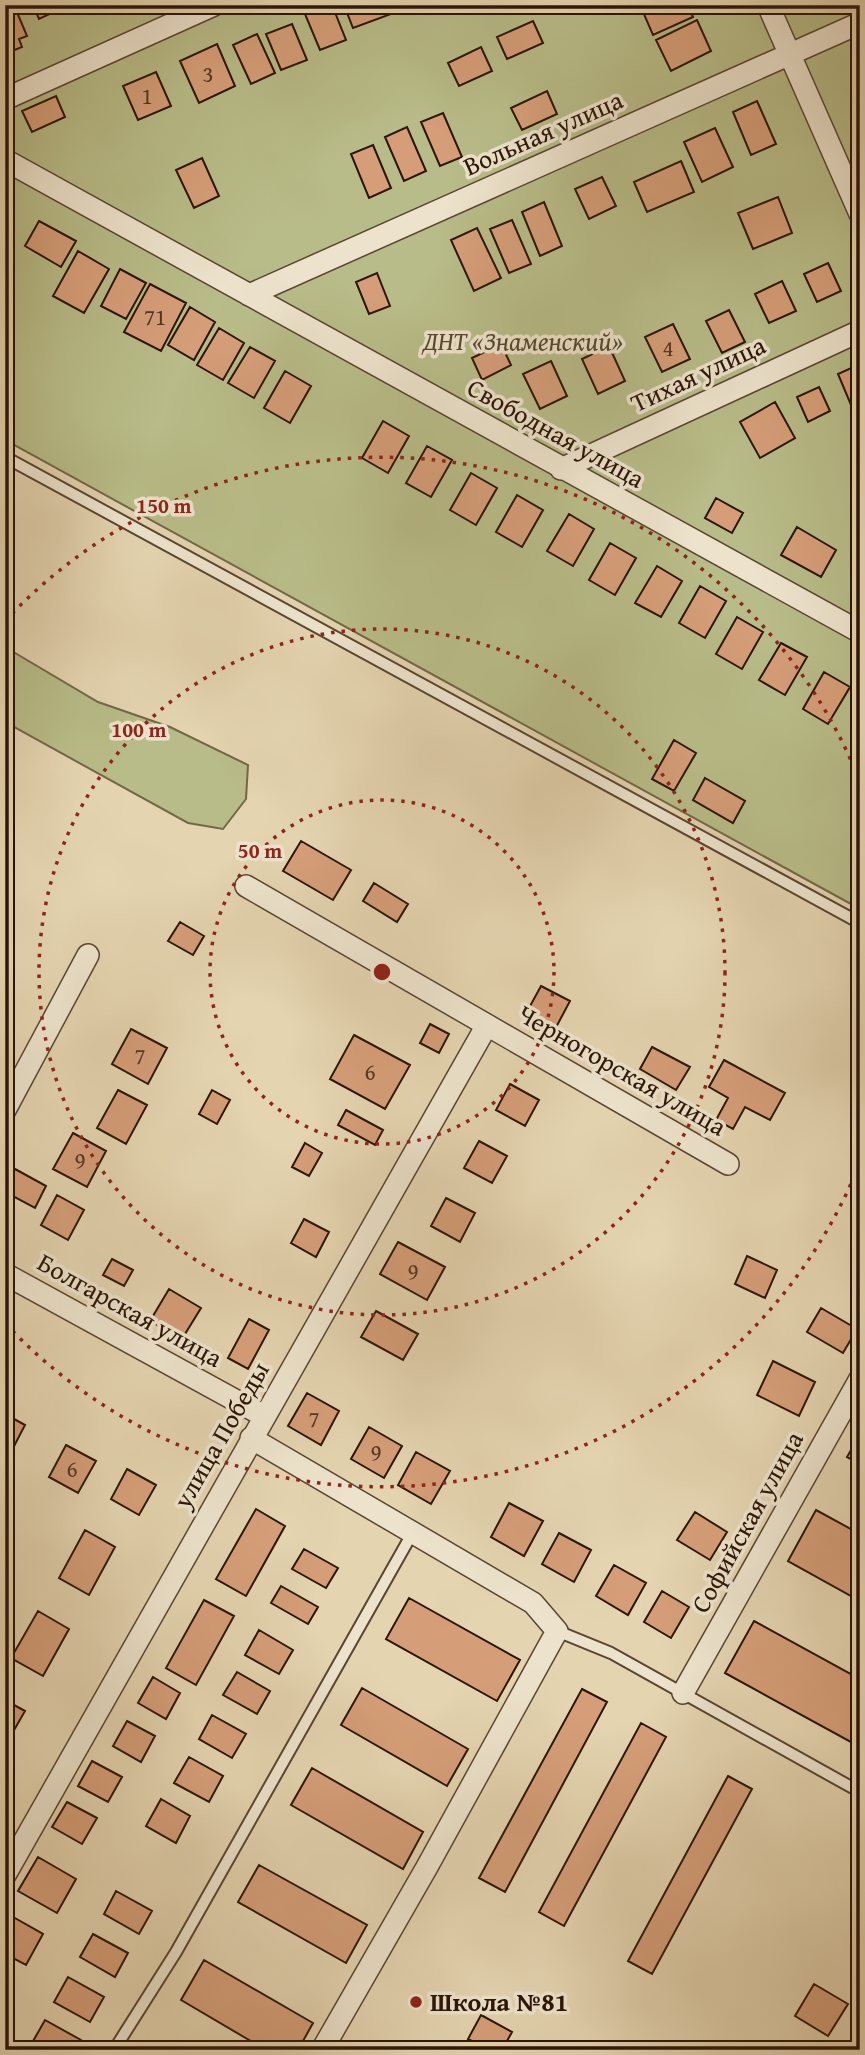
<svg xmlns="http://www.w3.org/2000/svg" width="865" height="2055" viewBox="0 0 865 2055" font-family="'Gentium Book Plus',serif">
<style>
.green{fill:#b8bc88;stroke:#726846;stroke-width:2}
.building{fill:#d59e78;stroke:#2b1505;stroke-width:2}
.lines{fill:none;stroke-linecap:round;stroke-linejoin:round}
.lane-casing{stroke:#594530;stroke-width:14}
.street-casing{stroke:#594530;stroke-width:24}
.lane{stroke:#ede3cc;stroke-width:10}
.street{stroke:#ede3cc;stroke-width:21}
.ring{fill:none;stroke:#8f2418;stroke-width:3.5;stroke-dasharray:3.5 7}
.poi-dot{fill:#8f2418;stroke:#ede3cc;stroke-width:2.5}
.labels{text-anchor:middle;stroke-width:7;stroke-linejoin:round;paint-order:stroke}
.number-label{font-size:23px;fill:#563722}
.street-label{font-size:26px;fill:#2b1505;stroke:#ede3cc}
.park-label{font-size:26px;font-style:italic;fill:#55472c;stroke:#ede3cc}
.poi-label{font-size:26px;font-weight:bold;fill:#2b1505;stroke:#ede3cc;text-anchor:start}
.centre{fill:#8f2418;stroke:#ede3cc;stroke-width:3.5}
.ring-label{font-size:21px;text-anchor:middle;font-weight:bold;fill:#8f2418;stroke:#ede3cc;stroke-width:7;stroke-linejoin:round;paint-order:stroke}
</style>
<rect width="100%" height="100%" fill="#e4d4b0"/>
<filter id="stains"><feTurbulence type="fractalNoise" baseFrequency=".00286" numOctaves="4"/><feColorMatrix values="0 0 0 0 .2 0 0 0 0 .09 0 0 0 0 .02 0 0 0 .5 -.17"/></filter>
<radialGradient id="worn" r=".72"><stop offset=".6" stop-color="#630" stop-opacity="0"/><stop offset="1" stop-color="#630" stop-opacity=".3"/></radialGradient>
<!-- green -->
<path class="green" d="M5 5H860V909L5 440Z
M5 647 98 702 170 727 248 765 246 799 223 829 188 823 5 722Z"/>
<!-- building -->
<path class="building" d="M6 5H14L27 36 19 39 22 47 5 54Z
M33 5H69L39 19Z
M327 5H332L346 40 320 50 305 14Z
M344 5H388L391 14 353 28Z
M640 5H688L693 17 653 35Z
M697 20 711 51 671 71 656 40Z
M533 21 543 43 507 59 497 37Z
M292 24 307 60 281 70 266 34Z
M257 34 275 73 251 84 233 45Z
M217 44 235 86 199 103 180 61Z
M481 47 492 71 459 86 448 63Z
M156 72 171 106 138 120 123 86Z
M547 91 557 114 522 130 511 108Z
M56 96 65 117 32 132 22 111Z
M757 101 776 144 751 155 733 112Z
M443 113 462 157 440 166 421 122Z
M407 127 426 171 404 181 385 137Z
M715 128 733 167 702 182 684 142Z
M373 145 391 188 369 198 351 154Z
M202 158 219 196 194 208 176 170Z
M681 161 694 192 647 212 634 182Z
M602 177 616 206 589 219 575 189Z
M778 197 792 233 753 249 738 213Z
M544 202 562 246 540 256 522 212Z
M512 220 531 264 509 273 490 229Z
M39 221 76 241 61 267 25 246Z
M477 228 501 278 474 291 451 240Z
M78 251 109 269 84 313 53 296Z
M828 263 841 291 817 302 804 274Z
M120 269 146 283 126 319 101 306Z
M377 273 390 306 369 314 356 282Z
M782 281 796 311 769 323 755 294Z
M150 284 186 303 161 351 124 332Z
M190 307 215 322 194 360 168 345Z
M729 310 745 342 722 353 706 321Z
M673 324 690 359 662 372 645 337Z
M219 328 244 343 223 380 197 365Z
M501 344 511 365 482 380 472 358Z
M609 346 625 381 598 394 582 359Z
M250 347 275 361 254 398 228 383Z
M551 361 567 396 540 409 523 374Z
M860 364V401L851 405 838 374Z
M285 371 311 386 290 423 264 408Z
M819 387 830 411 808 422 797 397Z
M775 402 795 438 760 458 740 422Z
M383 421 409 436 388 473 362 458Z
M427 446 452 460 431 497 406 483Z
M471 473 497 488 476 525 450 510Z
M517 495 543 510 522 547 496 532Z
M716 498 743 513 732 533 705 518Z
M569 514 594 529 573 566 547 551Z
M797 527 836 550 821 577 781 555Z
M610 543 636 558 615 595 589 580Z
M657 566 682 581 661 617 635 603Z
M700 586 726 601 705 638 679 623Z
M737 617 763 632 742 669 716 654Z
M781 643 807 657 785 695 759 680Z
M824 672 850 687 828 724 803 709Z
M674 740 696 753 674 791 652 779Z
M705 778 745 801 733 823 693 800Z
M301 841 351 870 333 900 283 871Z
M374 883 408 904 397 922 363 901Z
M180 922 204 936 193 955 168 941Z
M541 986 570 1001 553 1033 524 1017Z
M430 1024 449 1034 439 1053 420 1043Z
M131 1029 167 1048 148 1084 112 1064Z
M354 1035 410 1065 385 1109 330 1079Z
M652 1047 690 1067 676 1090 640 1069Z
M724 1060 785 1093 770 1120 745 1107 733 1129 716 1120 728 1098 709 1087Z
M510 1084 539 1100 525 1126 496 1110Z
M118 1090 147 1105 126 1144 97 1128Z
M212 1090 230 1100 217 1124 199 1114Z
M346 1110 383 1130 375 1145 338 1125Z
M73 1133 106 1151 87 1187 53 1169Z
M479 1141 507 1156 492 1183 464 1168Z
M305 1143 322 1153 309 1176 292 1167Z
M15 1169 46 1186 35 1208 5 1192V1187Z
M57 1195 84 1210 68 1240 41 1225Z
M446 1198 475 1213 460 1242 431 1226Z
M304 1219 329 1232 316 1257 291 1243Z
M398 1242 445 1267 427 1300 380 1274Z
M747 1256 777 1270 765 1298 735 1284Z
M112 1259 133 1270 124 1286 103 1275Z
M169 1289 201 1308 182 1339 150 1321Z
M821 1308 857 1329 843 1353 807 1332Z
M376 1311 418 1334 403 1360 361 1337Z
M249 1319 269 1330 248 1369 228 1358Z
M773 1361 815 1382 799 1416 757 1395Z
M307 1393 339 1411 321 1445 288 1426Z
M5 1414 25 1425 10 1454 5 1451Z
M369 1427 402 1446 384 1478 351 1459Z
M860 1434V1464L847 1457Z
M66 1445 96 1461 78 1493 49 1477Z
M416 1452 450 1471 431 1504 398 1485Z
M127 1469 156 1485 139 1515 111 1499Z
M509 1503 543 1521 524 1556 491 1537Z
M256 1509 285 1526 246 1596 216 1579Z
M816 1510 860 1534V1601L788 1561Z
M695 1512 727 1532 710 1560 677 1540Z
M85 1530 115 1547 89 1595 59 1578Z
M559 1533 591 1550 574 1582 542 1564Z
M304 1549 338 1568 326 1588 292 1569Z
M614 1565 646 1583 628 1615 596 1596Z
M281 1586 318 1607 308 1624 271 1603Z
M662 1591 689 1607 671 1638 644 1622Z
M409 1598 520 1660 497 1701 386 1639Z
M204 1600 234 1616 196 1685 166 1668Z
M38 1611 69 1629 43 1676 11 1658Z
M754 1621 860 1679V1747L725 1673Z
M259 1630 293 1650 279 1674 245 1655Z
M237 1672 270 1691 257 1714 223 1695Z
M153 1677 180 1693 166 1719 138 1703Z
M362 1688 468 1749 447 1786 341 1725Z
M582 1689 607 1702 505 1892 479 1878Z
M5 1700 25 1711 5 1746Z
M212 1715 246 1734 232 1758 199 1739Z
M127 1721 155 1736 141 1762 113 1746Z
M641 1723 666 1737 564 1926 539 1912Z
M189 1757 223 1776 209 1802 174 1783Z
M92 1761 122 1777 108 1802 78 1786Z
M312 1768 423 1832 403 1869 291 1805Z
M728 1776 752 1789 652 1974 628 1961Z
M161 1799 190 1816 176 1843 146 1826Z
M67 1802 97 1818 82 1844 52 1827Z
M38 1857 76 1879 57 1913 18 1891Z
M259 1865 367 1925 346 1963 238 1902Z
M116 1891 152 1911 139 1934 104 1914Z
M6 1913 43 1934 26 1965 5 1954Z
M93 1934 128 1953 115 1977 80 1957Z
M204 1960 313 2023 298 2050H266L181 2000Z
M68 1977 104 1997 90 2022 54 2002Z
M814 1984 848 2004 828 2036 795 2016Z
M481 2015 512 2032 502 2050H488L468 2039Z
M45 2020 81 2040 75 2050H44L32 2043Z"/>
<g class="lines">
<!-- lane casing -->
<g class="lane-casing">
<path id="lane" d="M5 457 860 923
M557 1631 611 1653 860 1792
M114 2050 176 1952 413 1532"/>
</g>
<!-- street casing -->
<g class="street-casing">
<path id="street" d="M768 5 860 214
M5 99 214 5
M5 160 860 632
M249 295 860 23
M561 469 860 331
M246 886 728 1164
M5 1110 88 955
M5 1274 264 1416
M251 1438 533 1603 557 1631 427 1867 322 2050
M683 1693 860 1379
M5 1875 487 1025"/>
</g>
<!-- lane -->
<use href="#lane" class="lane"/>
<!-- street -->
<use href="#street" class="street"/>
</g>
<!-- distance rings -->
<g class="ring">
<circle cx="382" cy="972" r="172"/>
<circle cx="382" cy="972" r="343"/>
<path d="M859 1165A515 515 0 0 1 5 1323M5 621A515 515 0 0 1 859 779"/>
</g>
<!-- markers -->
<circle class="poi-dot" cx="416" cy="2002" r="7"/>
<g class="labels">
<!-- number labels -->
<g class="number-label">
<text x="208" y="82">3</text>
<text x="147" y="104">1</text>
<text x="155" y="325">71</text>
<text x="668" y="356">4</text>
<text x="140" y="1064">7</text>
<text x="370" y="1080">6</text>
<text x="80" y="1168">9</text>
<text x="413" y="1279">9</text>
<text x="314" y="1427">7</text>
<text x="376" y="1460">9</text>
<text x="72" y="1477">6</text>
</g>
<!-- street labels -->
<g class="street-label">
<text transform="translate(543 133) rotate(-24)" y="9">Вольная улица</text>
<text transform="translate(698 374) rotate(-25)" y="9">Тихая улица</text>
<text transform="translate(556 433) rotate(29)" y="9">Свободная улица</text>
<text transform="translate(622 1070) rotate(30)" y="9">Черногорская улица</text>
<text transform="translate(130 1310) rotate(29)" y="9">Болгарская улица</text>
<text transform="translate(221 1435) rotate(-60)" y="9">улица Победы</text>
<text transform="translate(747 1522) rotate(-61)" y="9">Софийская улица</text>
</g>
<!-- park labels -->
<g class="park-label">
<text x="523" y="350">ДНТ «Знаменский»</text>
</g>
<!-- poi labels -->
<g class="poi-label">
<text x="430" y="2011">Школа №81</text>
</g>
</g>
<circle cx="382" cy="972" r="10" class="centre"/>
<g class="ring-label">
<text x="164" y="513">150 m</text>
<text x="139" y="737">100 m</text>
<text x="260" y="858">50 m</text>
</g>
<!-- margin -->
<rect width="865" height="2055" fill="none" stroke="#e4d4b0" stroke-width="28"/>
<rect x="7" y="7" width="851" height="2041" fill="none" stroke="#2b1505" stroke-width="3.5"/>
<rect x="14" y="14" width="837" height="2027" fill="none" stroke="#2b1505" stroke-width="2"/>
<rect width="100%" height="100%" filter="url(#stains)"/>
<rect width="100%" height="100%" fill="url(#worn)"/>
</svg>
